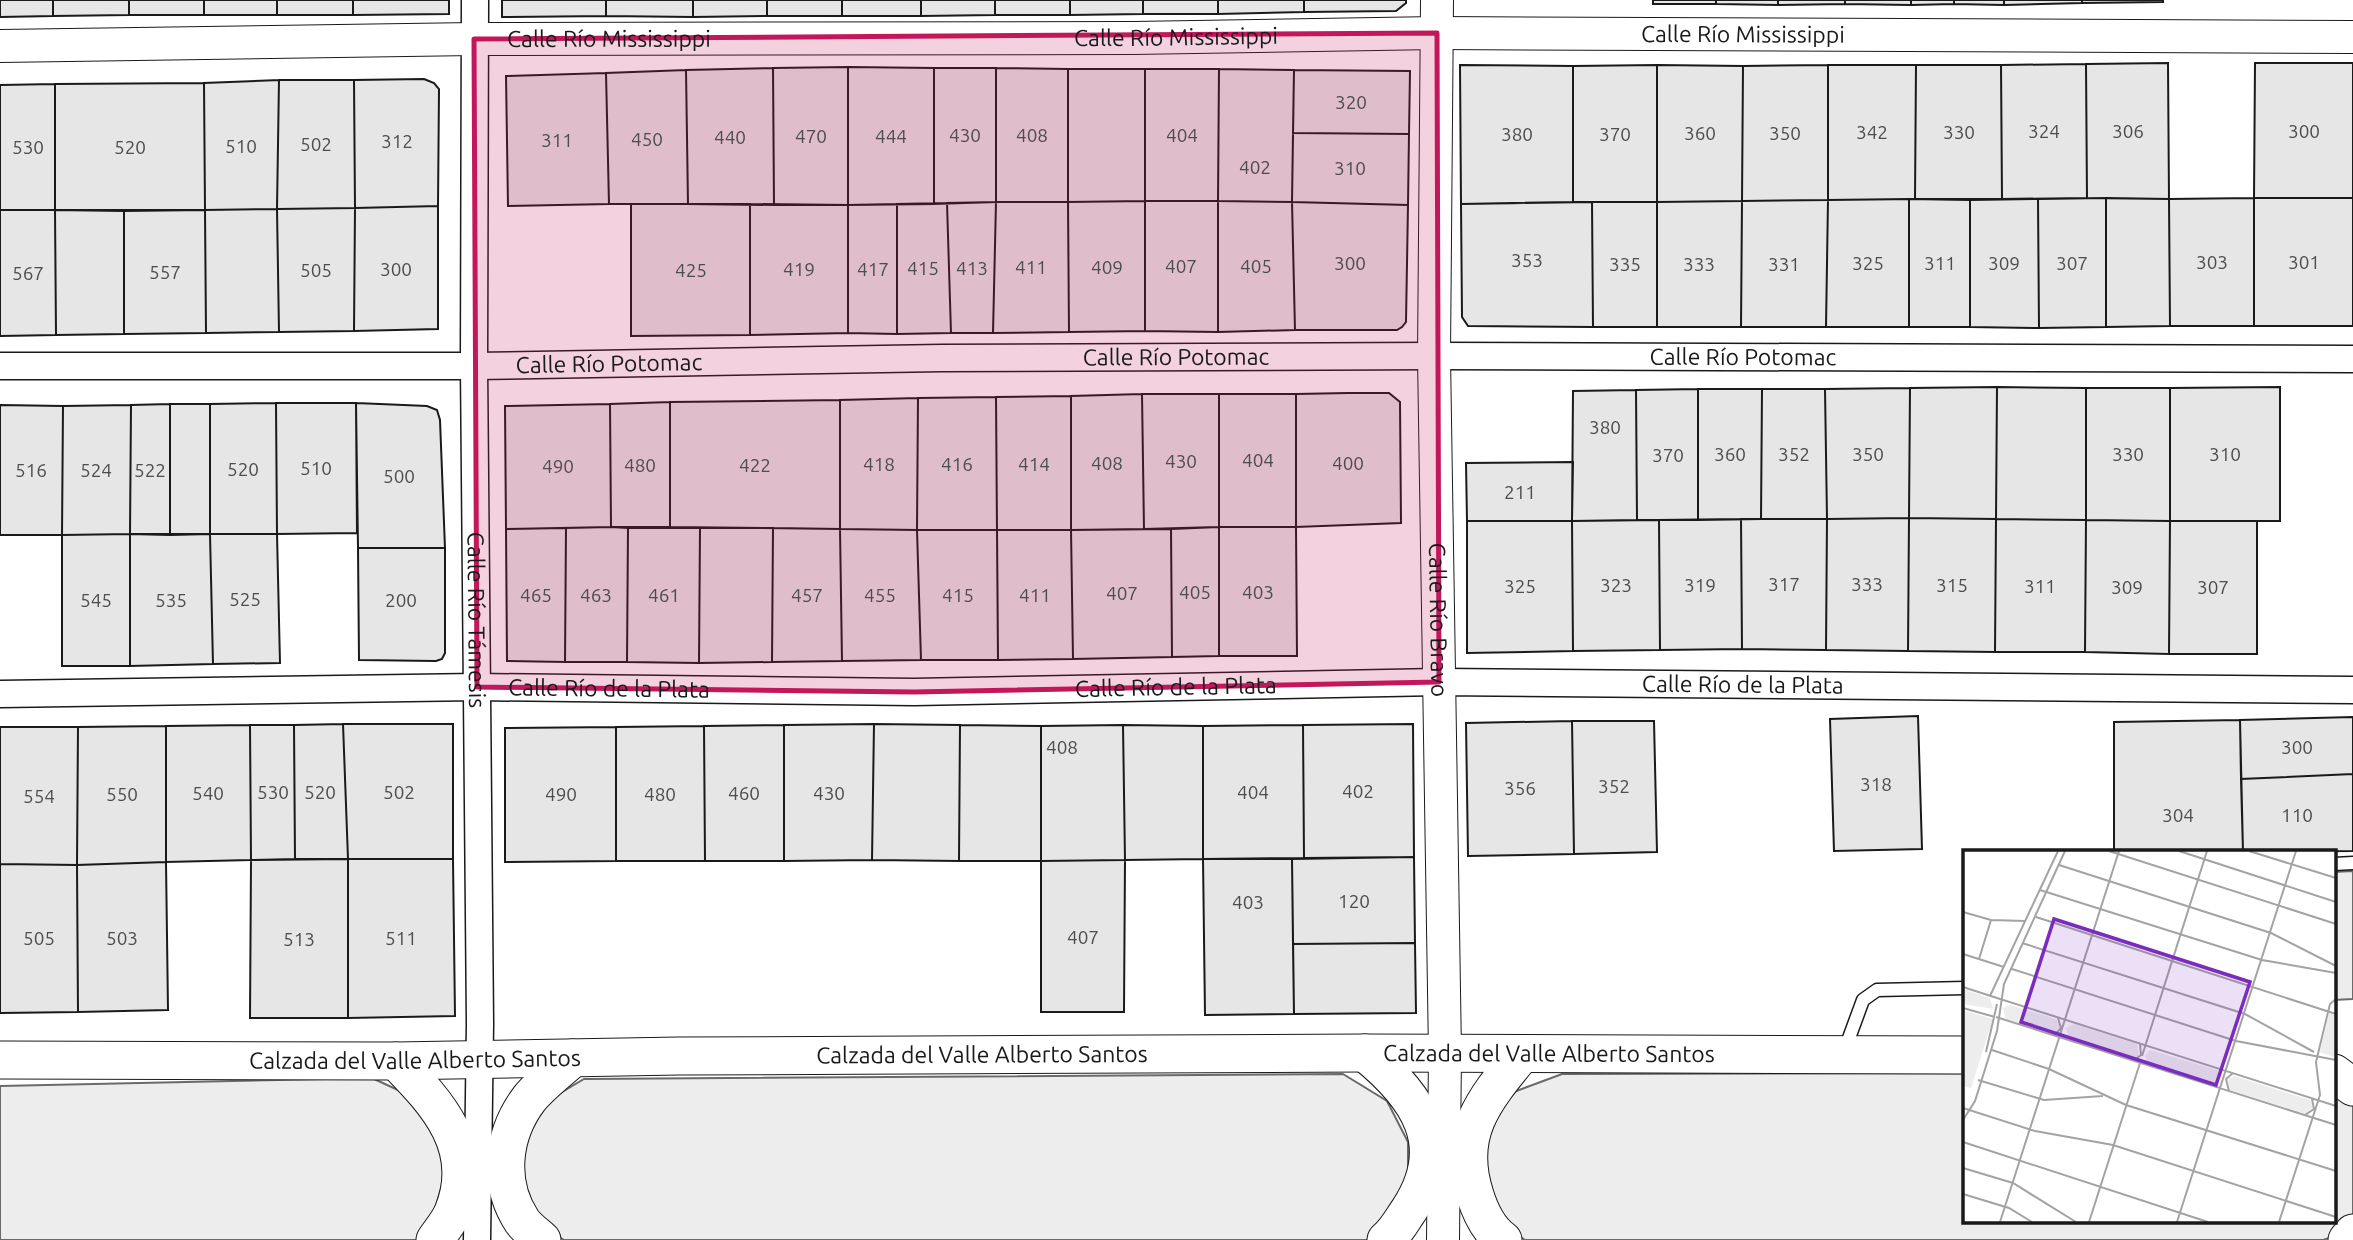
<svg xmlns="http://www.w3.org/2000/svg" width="2353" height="1240" viewBox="0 0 2353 1240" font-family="Ubuntu,sans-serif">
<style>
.built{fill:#ededed;stroke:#6a6a6a;stroke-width:2}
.building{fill:#e6e6e6;stroke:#1a1a1a;stroke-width:2}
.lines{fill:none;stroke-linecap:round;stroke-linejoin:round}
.service-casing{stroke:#1a1a1a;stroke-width:15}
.minor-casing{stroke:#1a1a1a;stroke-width:29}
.tertiary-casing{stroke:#1a1a1a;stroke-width:34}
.secondary-casing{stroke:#1a1a1a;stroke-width:39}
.service{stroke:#fff;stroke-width:12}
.minor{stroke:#fff;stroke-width:26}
.tertiary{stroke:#fff;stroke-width:32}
.secondary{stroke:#fff;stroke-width:37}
.marked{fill:#c2185b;fill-opacity:0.2;stroke:#c2185b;stroke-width:5;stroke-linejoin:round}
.labels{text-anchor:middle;stroke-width:5;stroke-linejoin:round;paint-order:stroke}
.number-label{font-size:19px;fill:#4d4d4d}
.street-label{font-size:23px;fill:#1a1a1a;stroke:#fff}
.inset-road{fill:none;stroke:#a3a3a3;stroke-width:2}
.view{fill:#7b2cbf;fill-opacity:0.15;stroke:#7b2cbf;stroke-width:3.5}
.inset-edge{fill:none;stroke:#1a1a1a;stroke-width:3.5}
</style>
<rect width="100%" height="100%" fill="#fff"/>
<!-- built -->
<path class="built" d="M2353 871V999L2334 1000V872Z
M1964 1073 1965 1221H2334V1086L2353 1098V1226L2348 1232 2323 1240H1525L1501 1223 1477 1132 1511 1093 1562 1074Z
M1343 1074 1387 1101 1408 1142V1191L1383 1229 1367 1240H564L545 1228 520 1186V1144L542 1104 584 1079Z
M372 1078 424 1102 452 1150 426 1240H0V1086Z"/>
<!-- building -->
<path class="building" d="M0 0H53V16L0 17Z
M53 0H129V15L53 16Z
M129 0H204V15H129Z
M204 0H277V15H204Z
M277 0H353V15H277Z
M353 0H449V14L353 15Z
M502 0H606V16L502 17Z
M606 0H693V17L606 16Z
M693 0H767V16L693 17Z
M767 0H842V16H767Z
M842 0H921V16H842Z
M921 0H995V15L921 16Z
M995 0H1070V15H995Z
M1070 0H1143V14L1070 15Z
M1143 0H1218V14H1143Z
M1218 0H1304V12L1218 14Z
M1304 0H1406V3L1396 11 1304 12Z
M1653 0H1716V4H1653Z
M1716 0H1778V5L1716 4Z
M1778 0H1845V4L1778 5Z
M1845 0H1911V5L1845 4Z
M1911 0H1954V4L1911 5Z
M1954 0H2004V5L1954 4Z
M2004 0H2082V3L2004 5Z
M2082 0H2163V2L2082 3Z
M2168 63 2169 199 2087 198 2086 64Z
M2255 63H2353V198H2254Z
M2086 64 2087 198 2002 199 2001 65Z
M1460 65 1573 66V202L1461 204Z
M1657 65 1743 66 1742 201 1657 202Z
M1657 65V202H1573V66Z
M1828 65V200L1742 201 1743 66Z
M1828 65H1916L1915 199 1828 200Z
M1916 65H2001L2002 199H1915Z
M848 67V205H774L773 68Z
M848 67 934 68V204L848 205Z
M773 68 774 205 688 204 686 70Z
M934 68H996V202L934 204Z
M996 68 1068 69V202H996Z
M1068 69H1145V201L1068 202Z
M1145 69H1219L1218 201H1145Z
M1219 69 1294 70 1292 202 1218 201Z
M686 70 688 204H609L606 73Z
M1294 70 1410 71 1409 134 1293 133Z
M606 73 609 204 508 206 506 76Z
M424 79 434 83 439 89 438 206 355 208 354 80Z
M279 80H354L355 208 277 209Z
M279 80 277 209 205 210 204 83Z
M204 83 205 210H55V84Z
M55 84V210H0V85Z
M1293 133 1409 134 1408 205 1292 202Z
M2106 198 2169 199 2170 326 2106 327Z
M2106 198V327L2039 328 2038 199Z
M2254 198V326H2170L2169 199Z
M2254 198H2353V326H2254Z
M1909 199V327H1826L1828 200Z
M1909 199 1970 200V327H1909Z
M2038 199 2039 328 1970 327V200Z
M1828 200 1826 327H1741L1742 201Z
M1145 201H1218V332L1145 331Z
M1145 201V331L1069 332 1068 202Z
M1218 201 1292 202 1295 330 1218 332Z
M1742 201 1741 327H1657V202Z
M996 202 993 333H951L947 203Z
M996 202H1068L1069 332 993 333Z
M1292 202 1408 205 1406 322 1402 327 1397 330H1295Z
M1592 202 1593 327 1468 326 1462 317 1461 204Z
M1592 202H1657V327H1593Z
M947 203 951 333 897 334V204Z
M631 204H750V335L631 336Z
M750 204 848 205V333L750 335Z
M897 204V334L848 333V205Z
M438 206V329L354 331 355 208Z
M355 208 354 331 279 332 277 209Z
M277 209 279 332 206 333 205 210Z
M0 210H55L56 335 0 336Z
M55 210 124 211V334L56 335Z
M205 210 206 333 124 334V211Z
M1997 387 1996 519 1909 518 1910 388Z
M1997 387 2086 388V520L1996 519Z
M2280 387V521H2170V388Z
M1910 388 1909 518 1827 519 1825 389Z
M2086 388H2170V521L2086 520Z
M1698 389V520H1637L1636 390Z
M1698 389H1762L1761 519 1698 520Z
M1762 389H1825L1827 519H1761Z
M1636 390 1637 520 1572 521 1573 391Z
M1348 393H1389L1400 402 1401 523 1296 527V394Z
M1142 394 1144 529 1071 530V396Z
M1142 394H1219V527L1144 529Z
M1219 394H1296V527H1219Z
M1071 396V530H997L996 397Z
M996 397 997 530H917L918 398Z
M918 398 917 530 840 529V400Z
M840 400V529L670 527V402Z
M670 402V527H611L610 404Z
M276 403 277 534H210V404Z
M276 403H356L357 533 277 534Z
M356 403 427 406 437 410 440 420 445 548H358Z
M170 404V535L130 534 131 405Z
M170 404H210V534L170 535Z
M610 404 611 527 506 529 505 406Z
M0 405 63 406 62 535H0Z
M131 405 130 534 62 535 63 406Z
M1573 462 1572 521H1467L1466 463Z
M1909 518 1908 651 1826 650 1827 519Z
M1909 518 1996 519 1995 652 1908 651Z
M1741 519 1742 649 1660 650 1659 520Z
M1741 519H1827L1826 650 1742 649Z
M1996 519 2086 520 2085 652H1995Z
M1659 520 1660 650 1573 651 1572 521Z
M2086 520 2170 521 2169 654 2085 652Z
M1467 521H1572L1573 651 1467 653Z
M2170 521H2257V654H2169Z
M611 527 628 528 627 662H565L566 528Z
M1219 527H1296L1297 656H1219Z
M1219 527V656L1172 657 1171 529Z
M566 528 565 662 507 661 506 529Z
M628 528H700L699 663 627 662Z
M700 528H773L772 662 699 663Z
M773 528 840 529 842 661 772 662Z
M840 529 917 530 921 660 842 661Z
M1171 529 1172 657 1073 659 1071 530Z
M917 530H997L998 660H921Z
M997 530H1071L1073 659 998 660Z
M130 534H210L213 664 130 666Z
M130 534V666H62V535Z
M210 534H277L280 663 213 664Z
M358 548H445V653L442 659 436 661 359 660Z
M1918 716 1922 849 1834 851 1830 719Z
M2353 717V774L2241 779 2240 720Z
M2240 720 2243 852H2114V722Z
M1572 721H1654L1657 852 1574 854Z
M1572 721 1574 854 1468 856 1466 723Z
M343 724 348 859H295L294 725Z
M343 724H453V859H348Z
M874 724 872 860 784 861V725Z
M874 724 960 725 959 861 872 860Z
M1413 724 1414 857 1304 858 1303 725Z
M250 725 251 860 166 862V726Z
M250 725H294L295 859 251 860Z
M784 725V861H705L704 726Z
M960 725 1041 726V861H959Z
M1123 725 1125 860 1041 861V726Z
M1123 725 1203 726V859L1125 860Z
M1303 725 1304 858 1203 859V726Z
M166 726V862L77 865 78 727Z
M704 726 705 861H616V727Z
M0 727H78L77 865 0 864Z
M616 727V861L505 862V728Z
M2353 774V851L2243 852 2241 779Z
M1414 857 1415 943 1293 944 1292 859Z
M348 859H453L455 1016 348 1018Z
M348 859V1018H250L251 860Z
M1203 859H1292L1294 1014 1205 1015Z
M1125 860 1124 1012H1041V861Z
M166 862 168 1010 78 1012 77 865Z
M0 864 77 865 78 1012 0 1013Z
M1415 943 1416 1013 1294 1014 1293 944Z"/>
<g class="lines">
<!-- service casing -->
<g class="service-casing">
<path id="service" d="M2334 864 2353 863
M1845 1049 1863 1000 1877 990 1965 988"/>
</g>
<!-- minor casing -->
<g class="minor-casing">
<g id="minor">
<path id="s1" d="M475 0 474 366 480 1024 477 1240"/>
<path id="s2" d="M0 366H474L942 358 1434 356 2353 359"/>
<path id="s3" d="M0 694 477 687 914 692 1439 682 2353 690"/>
</g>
</g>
<!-- tertiary casing -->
<g class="tertiary-casing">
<g id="tertiary">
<path id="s4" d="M1437 0 1434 356 1445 1054 1443 1240"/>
<path id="s5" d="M0 46 474 39 1133 38 1437 33 2353 37"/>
</g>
</g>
<!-- secondary casing -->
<g class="secondary-casing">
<g id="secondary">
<path d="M1365 1053C1418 1096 1452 1145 1409 1210 1402 1220 1396 1232 1386 1240"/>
<path id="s6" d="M0 1060 396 1061 679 1056 1365 1053 1965 1055"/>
<path d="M396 1061C438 1104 479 1148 453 1212 449 1222 441 1231 435 1240"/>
<path d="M2334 1073 2353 1087"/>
<path d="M542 1240C535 1234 527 1228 522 1221 497 1183 502 1135 529 1099 541 1084 559 1071 573 1058"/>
<path d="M1503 1240C1489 1230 1480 1211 1475 1195 1455 1134 1484 1100 1521 1055"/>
<path d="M2347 1240 2353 1233"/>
</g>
</g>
<!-- service -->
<use href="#service" class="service"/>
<!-- minor -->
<use href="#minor" class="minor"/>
<!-- tertiary -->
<use href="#tertiary" class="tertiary"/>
<!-- secondary -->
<use href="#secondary" class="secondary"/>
</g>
<!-- marked area -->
<path class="marked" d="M1437 33 1439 682 914 692 477 687 474 39Z"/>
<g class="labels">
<!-- number labels -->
<g class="number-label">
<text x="1351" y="109">320</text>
<text x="2044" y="138">324</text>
<text x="2128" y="138">306</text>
<text x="2304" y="138">300</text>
<text x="1872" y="139">342</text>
<text x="1959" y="139">330</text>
<text x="1700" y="140">360</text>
<text x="1785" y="140">350</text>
<text x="1517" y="141">380</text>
<text x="1615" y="141">370</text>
<text x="965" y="142">430</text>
<text x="1032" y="142">408</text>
<text x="1182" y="142">404</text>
<text x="811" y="143">470</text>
<text x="891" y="143">444</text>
<text x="730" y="144">440</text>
<text x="647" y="146">450</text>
<text x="557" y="147">311</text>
<text x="397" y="148">312</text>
<text x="316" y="151">502</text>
<text x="241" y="153">510</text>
<text x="28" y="154">530</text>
<text x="130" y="154">520</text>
<text x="1255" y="174">402</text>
<text x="1350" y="175">310</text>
<text x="1527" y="267">353</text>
<text x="2212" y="269">303</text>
<text x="2304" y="269">301</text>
<text x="1350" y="270">300</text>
<text x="1868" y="270">325</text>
<text x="1940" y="270">311</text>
<text x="2004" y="270">309</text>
<text x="2072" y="270">307</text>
<text x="1625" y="271">335</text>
<text x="1699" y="271">333</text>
<text x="1784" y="271">331</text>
<text x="1181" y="273">407</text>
<text x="1256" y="273">405</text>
<text x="1031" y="274">411</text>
<text x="1107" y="274">409</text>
<text x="923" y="275">415</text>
<text x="972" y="275">413</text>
<text x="396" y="276">300</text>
<text x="799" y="276">419</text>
<text x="873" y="276">417</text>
<text x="316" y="277">505</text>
<text x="691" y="277">425</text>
<text x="165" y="279">557</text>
<text x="28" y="280">567</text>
<text x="1605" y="434">380</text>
<text x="1730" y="461">360</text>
<text x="1794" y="461">352</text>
<text x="1868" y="461">350</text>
<text x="2128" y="461">330</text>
<text x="2225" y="461">310</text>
<text x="1668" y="462">370</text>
<text x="1258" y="467">404</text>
<text x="1181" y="468">430</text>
<text x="1107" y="470">408</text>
<text x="1348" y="470">400</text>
<text x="879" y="471">418</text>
<text x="957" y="471">416</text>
<text x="1034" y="471">414</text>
<text x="640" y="472">480</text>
<text x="755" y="472">422</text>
<text x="558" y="473">490</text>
<text x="316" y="475">510</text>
<text x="243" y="476">520</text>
<text x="31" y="477">516</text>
<text x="96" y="477">524</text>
<text x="150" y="477">522</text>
<text x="399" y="483">500</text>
<text x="1520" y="499">211</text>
<text x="1784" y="591">317</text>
<text x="1867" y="591">333</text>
<text x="1616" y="592">323</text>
<text x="1700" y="592">319</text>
<text x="1952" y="592">315</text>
<text x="1520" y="593">325</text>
<text x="2040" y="593">311</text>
<text x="2127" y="594">309</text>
<text x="2213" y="594">307</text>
<text x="1195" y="599">405</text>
<text x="1258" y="599">403</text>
<text x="1122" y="600">407</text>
<text x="536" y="602">465</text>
<text x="596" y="602">463</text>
<text x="664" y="602">461</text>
<text x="807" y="602">457</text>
<text x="880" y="602">455</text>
<text x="958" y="602">415</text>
<text x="1035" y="602">411</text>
<text x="245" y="606">525</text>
<text x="96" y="607">545</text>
<text x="171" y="607">535</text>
<text x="401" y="607">200</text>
<text x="1062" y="754">408</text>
<text x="2297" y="754">300</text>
<text x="1876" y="791">318</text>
<text x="1614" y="793">352</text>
<text x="1520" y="795">356</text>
<text x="1358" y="798">402</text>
<text x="273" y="799">530</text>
<text x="320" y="799">520</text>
<text x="399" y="799">502</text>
<text x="1253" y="799">404</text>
<text x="208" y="800">540</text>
<text x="744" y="800">460</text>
<text x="829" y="800">430</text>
<text x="122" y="801">550</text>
<text x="561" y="801">490</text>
<text x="660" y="801">480</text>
<text x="39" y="803">554</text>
<text x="2178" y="822">304</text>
<text x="2297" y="822">110</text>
<text x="1354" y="908">120</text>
<text x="1248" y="909">403</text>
<text x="1083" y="944">407</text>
<text x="39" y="945">505</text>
<text x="122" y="945">503</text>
<text x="401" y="945">511</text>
<text x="299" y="946">513</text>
</g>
<!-- street labels -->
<g class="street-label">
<text dy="8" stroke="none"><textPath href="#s5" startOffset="1743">Calle Río Mississippi</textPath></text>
<text dy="8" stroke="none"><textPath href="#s5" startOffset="1176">Calle Río Mississippi</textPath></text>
<text dy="8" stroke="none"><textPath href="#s5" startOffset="609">Calle Río Mississippi</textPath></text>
<text dy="8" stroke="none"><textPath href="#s2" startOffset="1176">Calle Río Potomac</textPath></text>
<text dy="8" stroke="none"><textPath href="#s2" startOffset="1743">Calle Río Potomac</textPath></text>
<text dy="8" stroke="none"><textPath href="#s2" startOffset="609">Calle Río Potomac</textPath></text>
<text dy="8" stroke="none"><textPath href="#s1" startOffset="620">Calle Río Támesis</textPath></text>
<text dy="8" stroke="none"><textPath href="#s4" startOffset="620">Calle Río Bravo</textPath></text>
<text dy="8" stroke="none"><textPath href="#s3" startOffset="1743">Calle Río de la Plata</textPath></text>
<text dy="8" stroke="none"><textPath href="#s3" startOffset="1176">Calle Río de la Plata</textPath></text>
<text dy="8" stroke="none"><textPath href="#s3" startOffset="609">Calle Río de la Plata</textPath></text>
<text dy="8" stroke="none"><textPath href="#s6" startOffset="1549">Calzada del Valle Alberto Santos</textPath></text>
<text dy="8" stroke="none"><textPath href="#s6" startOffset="982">Calzada del Valle Alberto Santos</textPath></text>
<text dy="8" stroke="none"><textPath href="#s6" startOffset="415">Calzada del Valle Alberto Santos</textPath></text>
</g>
</g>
<!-- overview -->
<g transform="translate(1963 850)">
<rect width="373" height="373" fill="#fff"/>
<path d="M0 139 27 148 30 159 0 154ZM47 155 93 169 98 177 92 184 43 169 40 158ZM0 160 30 169 8 238 0 236ZM366 164 373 165V208L357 202ZM111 174 174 194 176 206 169 209 106 189 103 178ZM187 200 254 220 258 224 253 235 185 214 182 206ZM271 226 347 250 350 257 343 264 267 240 265 229Z" fill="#ededed"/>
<path class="inset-road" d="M146 1 373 74M216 1 373 52M286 1 373 28M96 15 308 83 373 116M77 40 299 110 373 123M0 62 28 70 62 71M73 67 373 164M59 93 282 164 351 202M0 104 41 117M16 109 28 70M49 119 273 191 373 210M0 137 34 148M27 146 95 1M34 148 373 256M0 158 32 167M33 167 373 275M91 186 98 178 95 168M29 200 86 219 163 255 373 321M23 202 34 154M179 206 244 1M170 211 178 205 177 194M15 230 81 250 140 246M266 241 263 229 270 223M0 258 72 281 150 295 373 367M342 265 351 259 349 249M0 270 12 251 34 181 41 134 102 1M0 292 245 372M0 318 50 333 113 372M0 344 46 358 69 372M37 372 156 1M126 372 177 213M214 372 333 1M316 372 357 245 353 212 367 154 373 149"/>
<path class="view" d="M91 69 287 132 253 235 58 172Z"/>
<rect width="373" height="373" class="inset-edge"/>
</g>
</svg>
